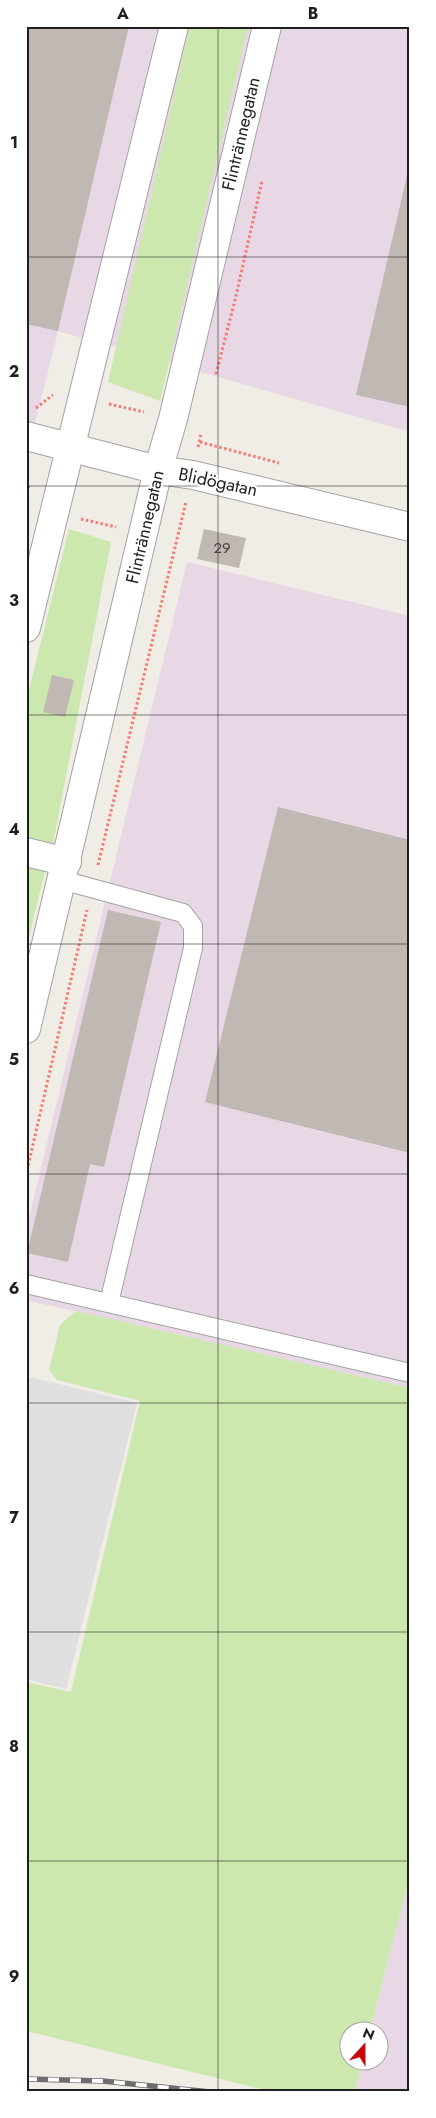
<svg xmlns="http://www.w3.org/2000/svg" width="436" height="2118" viewBox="0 0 436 2118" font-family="Jost,sans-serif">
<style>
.industrial{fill:#e8d8e6}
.grass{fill:#cce8ae}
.parking{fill:#dfdfdf}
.building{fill:#c0b8b3}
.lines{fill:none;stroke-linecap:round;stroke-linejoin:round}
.service-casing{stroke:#a3a3a3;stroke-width:20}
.minor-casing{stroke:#a3a3a3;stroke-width:30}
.tertiary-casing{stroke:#a3a3a3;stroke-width:30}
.path{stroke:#f47c72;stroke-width:3;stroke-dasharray:2.5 2.5;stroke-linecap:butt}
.service{stroke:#fff;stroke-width:18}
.minor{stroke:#fff;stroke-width:28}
.tertiary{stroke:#fff;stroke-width:28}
.rail-casing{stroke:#6d6d6d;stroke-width:5.5}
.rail{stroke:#fff;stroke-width:4;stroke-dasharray:11;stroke-linecap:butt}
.grid{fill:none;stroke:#1f1f1f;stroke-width:1;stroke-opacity:0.55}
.labels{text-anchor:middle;stroke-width:4.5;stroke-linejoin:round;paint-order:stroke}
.number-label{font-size:15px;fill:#474544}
.street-label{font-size:18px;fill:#1f1f1f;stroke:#fff}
.neatline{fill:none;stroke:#1f1f1f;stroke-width:2}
.grid-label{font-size:16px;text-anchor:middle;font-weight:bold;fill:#1f1f1f}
</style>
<rect width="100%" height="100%" fill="#f0ece6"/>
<!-- industrial -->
<path class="industrial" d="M26 26H410V432L58 331 26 459Z
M187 562 410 616V1388L26 1300V1230Z
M410 1876V2092H355L363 2061 378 2060V2030H370Z"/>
<!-- grass -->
<path class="grass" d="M190 26H248L160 401 108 382Z
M69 529 111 542 53 844 26 839V702Z
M26 867 45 871 26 949Z
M76 1311 410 1388V1876L370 2030H348V2060L363 2061 355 2092H273L26 2031V1682L71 1692 140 1401 57 1380 49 1370 60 1325Z"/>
<!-- parking -->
<path class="parking" d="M26 1376 137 1403 66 1689 26 1679Z"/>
<!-- building -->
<path class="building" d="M26 26H129L58 331 26 324Z
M409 167H410V407L356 395Z
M204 529 246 538 239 568 197 559Z
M52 675 74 680 65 717 43 712Z
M278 807 410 840V1153L205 1102Z
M108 910 161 922 104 1167 90 1164 68 1262 27 1253Z"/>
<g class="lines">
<!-- service casing -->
<g class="service-casing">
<path id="service" d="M62 880 183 913 193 926V948L109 1303
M26 1284 410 1373"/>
</g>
<!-- minor casing -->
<g class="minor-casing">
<path id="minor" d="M26 436 158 470 193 475 410 527
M26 852 67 862"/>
</g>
<!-- tertiary casing -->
<g class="tertiary-casing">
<path id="tertiary" d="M26 628 174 26
M26 1029 158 470 173 419 267 26"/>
</g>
<!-- path -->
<path class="path" d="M216 374 235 300 262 181
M109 404 144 412
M36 408 53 395
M200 442 279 463
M198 447 201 434
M26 476 29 490
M81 519 116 527
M98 865 186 502
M26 1175 87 910"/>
<!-- service -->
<use href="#service" class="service"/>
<!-- minor -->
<use href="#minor" class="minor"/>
<!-- tertiary -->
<use href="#tertiary" class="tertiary"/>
<!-- rail casing -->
<g class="rail-casing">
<path id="rail" d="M26 2079 103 2081 210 2092"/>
</g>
<!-- rail -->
<use href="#rail" class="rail"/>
</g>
<!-- grid -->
<path class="grid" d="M218 26V2092M26 257H410M26 486H410M26 715H410M26 944H410M26 1174H410M26 1403H410M26 1632H410M26 1861H410"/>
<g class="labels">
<!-- number labels -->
<g class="number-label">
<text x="222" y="553">29</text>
</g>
<!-- street labels -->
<g class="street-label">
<text transform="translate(241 134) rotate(-77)" y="6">Flintrännegatan</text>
<text transform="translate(218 482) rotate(12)" y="6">Blidögatan</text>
<text transform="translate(145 527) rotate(-77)" y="6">Flintrännegatan</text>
</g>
</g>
<!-- border -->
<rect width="436" height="2118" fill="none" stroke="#ffffff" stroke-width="55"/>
<!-- north arrow -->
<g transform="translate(364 2046) rotate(21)"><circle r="24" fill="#ffffff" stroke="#a5a5a5"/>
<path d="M0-4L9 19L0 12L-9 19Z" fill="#c7080d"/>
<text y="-8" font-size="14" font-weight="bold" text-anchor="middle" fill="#1f1f1f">N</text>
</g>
<rect x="28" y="28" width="380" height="2062" class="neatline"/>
<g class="grid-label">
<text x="123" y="19">A</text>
<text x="313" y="19">B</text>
<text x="14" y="148">1</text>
<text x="14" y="377">2</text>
<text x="14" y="606">3</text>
<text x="14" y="835">4</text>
<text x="14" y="1065">5</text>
<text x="14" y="1294">6</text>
<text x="14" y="1523">7</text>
<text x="14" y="1752">8</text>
<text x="14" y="1982">9</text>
</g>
</svg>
